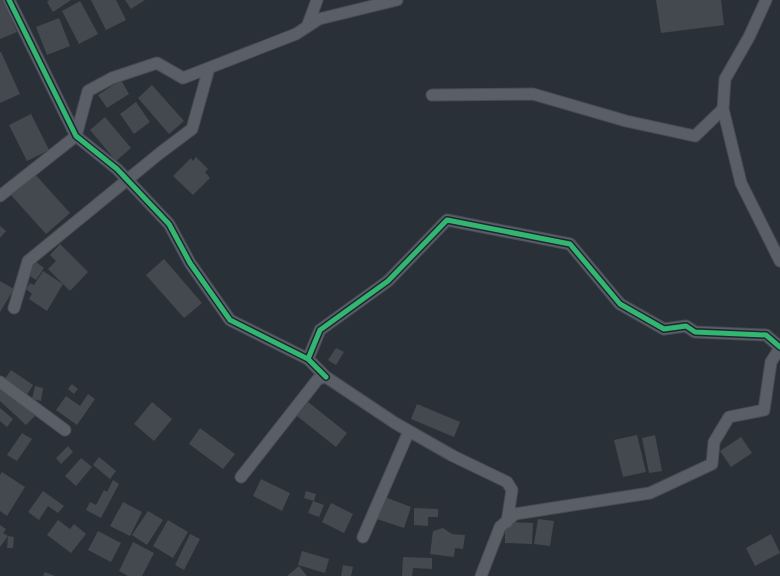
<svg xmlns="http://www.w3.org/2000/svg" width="780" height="576" viewBox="0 0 780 576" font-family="Karla,sans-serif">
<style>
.building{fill:#444950}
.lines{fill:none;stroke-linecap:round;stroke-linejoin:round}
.street-casing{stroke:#484c53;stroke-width:13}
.street{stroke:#5a5e66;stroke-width:11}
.cycleway-casing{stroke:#1d2633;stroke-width:8}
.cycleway{stroke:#33b770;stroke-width:5}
</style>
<rect width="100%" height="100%" fill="#2a3038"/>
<!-- building -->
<path class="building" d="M0 0H3L17 32 0 39Z
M49 0H71L53 12 47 2Z
M91 0H116L126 20 106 30Z
M125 0H145L131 9Z
M656 0H721L724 25 661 33Z
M80 1 98 34 79 44 62 11Z
M59 18 70 46 47 55 36 27Z
M0 52H1L20 94 0 103Z
M121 80 129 94 107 108 98 95Z
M152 85 184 121 169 134 138 98Z
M136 102 150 122 134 134 120 114Z
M31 114 49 150 27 161 9 125Z
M105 117 131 148 116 161 90 130Z
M196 157 208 169 205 172 210 178 193 195 173 176 191 158 193 161Z
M33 172 70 213 46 234 9 193Z
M0 226 6 231 0 238Z
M60 244 88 272 70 291 48 269 56 261 50 255Z
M164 259 202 303 184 318 146 275Z
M36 262 44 268 36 280 27 274Z
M43 271 63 284 47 311 29 299 32 294 26 289 30 283 34 285Z
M0 281 14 289 0 312Z
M336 348 344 352 336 365 328 360Z
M11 370 33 385 25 398 2 383Z
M72 384 78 389 74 394 68 389Z
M2 385 35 416 26 425 0 401V387Z
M35 386 43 388 41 401 32 399Z
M88 394 95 399 77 425 56 410 66 396 80 406Z
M152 402 172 419 154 441 134 424Z
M308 402 347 433 336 447 297 416Z
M417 404 460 422 454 437 411 419Z
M0 408 13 419 7 427 0 421Z
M200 428 235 454 223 469 189 444Z
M22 433 32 439 17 461 7 455Z
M637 435 646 472 623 477 614 440Z
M655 435 662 471 649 473 642 438Z
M741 437 752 453 731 467 720 451Z
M68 446 73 452 61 464 56 458Z
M99 457 116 471 110 479 93 465Z
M81 458 92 467 76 486 65 476Z
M2 472 25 487 7 516 0 511V475Z
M261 479 290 493 282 511 253 496Z
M113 480 119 484 101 518 86 510 90 502 96 505 104 490 107 492Z
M43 491 64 506 58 513 48 506 39 520 28 512Z
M306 491 316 494 314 501 304 498Z
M385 497 411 507 404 528 377 519Z
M313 501 324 505 319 517 308 513Z
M123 502 142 512 130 536 110 526Z
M331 503 353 514 344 533 322 522Z
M414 508 438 509V517H428V526L414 525Z
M148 511 163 520 147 545 132 535Z
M538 519 554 521 550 546 534 544Z
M58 520 70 529 74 524 86 534 71 553 47 535Z
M168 520 188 532 173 558 153 546Z
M505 522 533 523 532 544 505 543Z
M0 525 6 529 3 533 8 536 0 547Z
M443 528 452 534 465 535 463 549 455 548 454 557 430 554 433 531Z
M98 531 121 543 111 562 88 550Z
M190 534 200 539 184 570 175 565Z
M771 534 780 553 755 566 746 548Z
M8 536 14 537 13 548H7Z
M133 542 154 553 142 576H128L119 571Z
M302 551 329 559 325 573 298 565Z
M403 557 432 558V569L413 568 412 576H402Z
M343 565 353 567 351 576H341Z
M299 566 307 576H287Z
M45 572 55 576H43Z"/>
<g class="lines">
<!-- street casing -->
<g class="street-casing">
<path id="street" d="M9 0 76 136 117 169 169 224 190 263 230 320 308 359 326 377
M766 0 749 37 725 79 723 109 741 183 780 261
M307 27 317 0
M432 95 533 94 626 121 695 136 723 109
M0 196 76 136 88 91 112 78 157 63 183 78 296 34 319 19 397 0
M14 308 28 261 160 153 192 129 209 68
M308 359 320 330 388 281 447 220 570 244 620 304 664 329 686 326 695 332 766 335 780 347
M0 382 65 430
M241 477 318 379 326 377 395 423 453 456 507 482 512 490 507 522
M363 537 409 431
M481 576 500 527 515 514 650 493 712 464 714 442 729 417 764 410 771 362 780 348"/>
</g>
<!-- street -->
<use href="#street" class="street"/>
<!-- cycleway casing -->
<g class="cycleway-casing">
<path id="cycleway" d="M9 0 76 136 117 169 169 224 190 263 230 320 308 359 326 377
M308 359 320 330 388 281 447 220 570 244 620 304 664 329 686 326 695 332 766 335 780 347"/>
</g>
<!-- cycleway -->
<use href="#cycleway" class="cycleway"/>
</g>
</svg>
